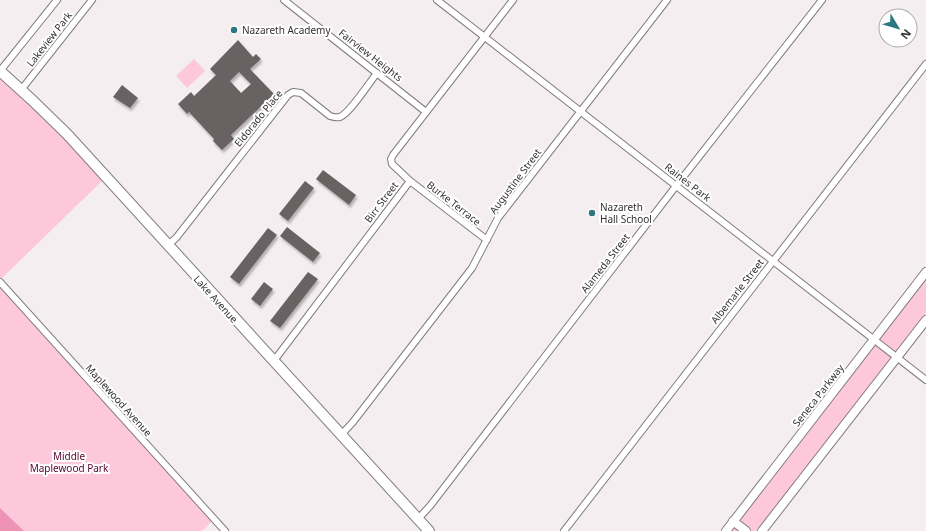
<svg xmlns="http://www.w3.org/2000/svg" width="926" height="531" viewBox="0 0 926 531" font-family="'Noto Sans',sans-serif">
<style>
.green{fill:#fcc8da}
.water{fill:#ee93b5}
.building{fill:#686264;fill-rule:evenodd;filter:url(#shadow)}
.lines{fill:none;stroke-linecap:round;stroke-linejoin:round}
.minor-casing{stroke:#827c7e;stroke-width:8}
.tertiary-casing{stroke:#827c7e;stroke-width:10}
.primary-casing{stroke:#827c7e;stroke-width:12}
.minor{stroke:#fff;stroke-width:6}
.tertiary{stroke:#fff;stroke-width:8}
.primary{stroke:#fff;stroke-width:10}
.poi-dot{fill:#2f7780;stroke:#fff;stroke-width:1.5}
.labels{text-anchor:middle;stroke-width:4;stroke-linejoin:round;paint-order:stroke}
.poi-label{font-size:10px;fill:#322f30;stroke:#fff;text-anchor:start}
.street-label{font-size:10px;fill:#322f30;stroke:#fff}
.park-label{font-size:10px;fill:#56042f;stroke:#fff}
</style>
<defs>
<filter id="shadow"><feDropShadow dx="1.5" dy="3" stdDeviation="1" flood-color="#0004"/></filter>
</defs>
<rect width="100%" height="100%" fill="#f5eef0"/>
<!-- green -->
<path class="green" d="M194 59 205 71 187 88 176 76Z
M0 71 106 177 0 280Z
M926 279V314L757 531H730Z
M0 282 214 519 202 531H24L0 508Z"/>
<!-- water -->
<path class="water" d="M0 508 23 530 24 531H0Z"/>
<!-- building -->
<path class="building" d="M238 40 253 57 256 54 261 59 250 69 274 94 231 135 234 139 222 150 213 141 214 139 189 112 187 114 178 104 191 92 194 96 216 75 210 69ZM239 72 251 84 241 93 230 81Z
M122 85 138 98 130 108 113 97Z
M323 170 356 195 349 205 316 179Z
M305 181 314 188 288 221 279 214Z
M287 227 320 253 313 262 280 236Z
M268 228 277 235 239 284 230 277Z
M308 272 318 279 280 328 270 321Z
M264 282 273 289 260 306 251 299Z"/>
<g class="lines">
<!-- minor casing -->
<g class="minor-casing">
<path id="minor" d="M284 0 426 112
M437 0 926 380
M0 71 57 0
M21 90 92 0
M487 240 410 181 392 164 391 159 393 155 513 0
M168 245 176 238 288 95 293 92 301 93 330 116C333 117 336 118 340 117 350 113 369 83 377 73
M0 282 225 531
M273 362 410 181
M341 435 353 422 472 268 498 218 667 0
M418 519 430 506 676 186 822 0
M564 531 926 64"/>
</g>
<!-- tertiary casing -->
<g class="tertiary-casing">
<path id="tertiary" d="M733 521 746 531
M726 531 926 272
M762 531 926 320"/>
</g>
<!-- primary casing -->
<g class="primary-casing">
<path id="primary" d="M0 71 32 100 67 134 429 531"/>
</g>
<!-- minor -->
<use href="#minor" class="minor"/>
<!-- tertiary -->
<use href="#tertiary" class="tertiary"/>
<!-- primary -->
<use href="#primary" class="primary"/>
</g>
<!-- markers -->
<g class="poi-dot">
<circle cx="234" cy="30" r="4"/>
<circle cx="592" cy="213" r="4"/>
</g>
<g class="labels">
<!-- poi labels -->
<g class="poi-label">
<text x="242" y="34">Nazareth Academy</text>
<text x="600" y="211">Nazareth<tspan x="600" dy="12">Hall School</tspan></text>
</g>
<!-- street labels -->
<g class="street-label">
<text transform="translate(49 39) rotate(-52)" y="4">Lakeview Park</text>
<text transform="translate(371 55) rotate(38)" y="4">Fairview Heights</text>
<text transform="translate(258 118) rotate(-51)" y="4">Eldorado Place</text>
<text transform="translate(515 181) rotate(-53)" y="4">Augustine Street</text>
<text transform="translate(688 182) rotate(38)" y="4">Raines Park</text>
<text transform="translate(381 202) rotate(-53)" y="4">Birr Street</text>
<text transform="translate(454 203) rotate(38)" y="4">Burke Terrace</text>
<text transform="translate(605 263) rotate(-52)" y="4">Alameda Street</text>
<text transform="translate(737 291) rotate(-52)" y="4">Albemarle Street</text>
<text transform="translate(216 299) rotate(48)" y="4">Lake Avenue</text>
<text transform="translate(818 395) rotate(-52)" y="4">Seneca Parkway</text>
<text transform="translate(119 400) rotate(48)" y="4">Maplewood Avenue</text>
</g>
<!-- park labels -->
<g class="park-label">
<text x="69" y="460">Middle<tspan x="69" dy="12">Maplewood Park</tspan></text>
</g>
</g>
<!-- north arrow -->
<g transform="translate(898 28) rotate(128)"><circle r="19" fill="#ffffff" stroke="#adacac"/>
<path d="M0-3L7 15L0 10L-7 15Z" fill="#2f7780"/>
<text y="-6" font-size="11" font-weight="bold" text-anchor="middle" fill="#322f30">N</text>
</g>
</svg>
